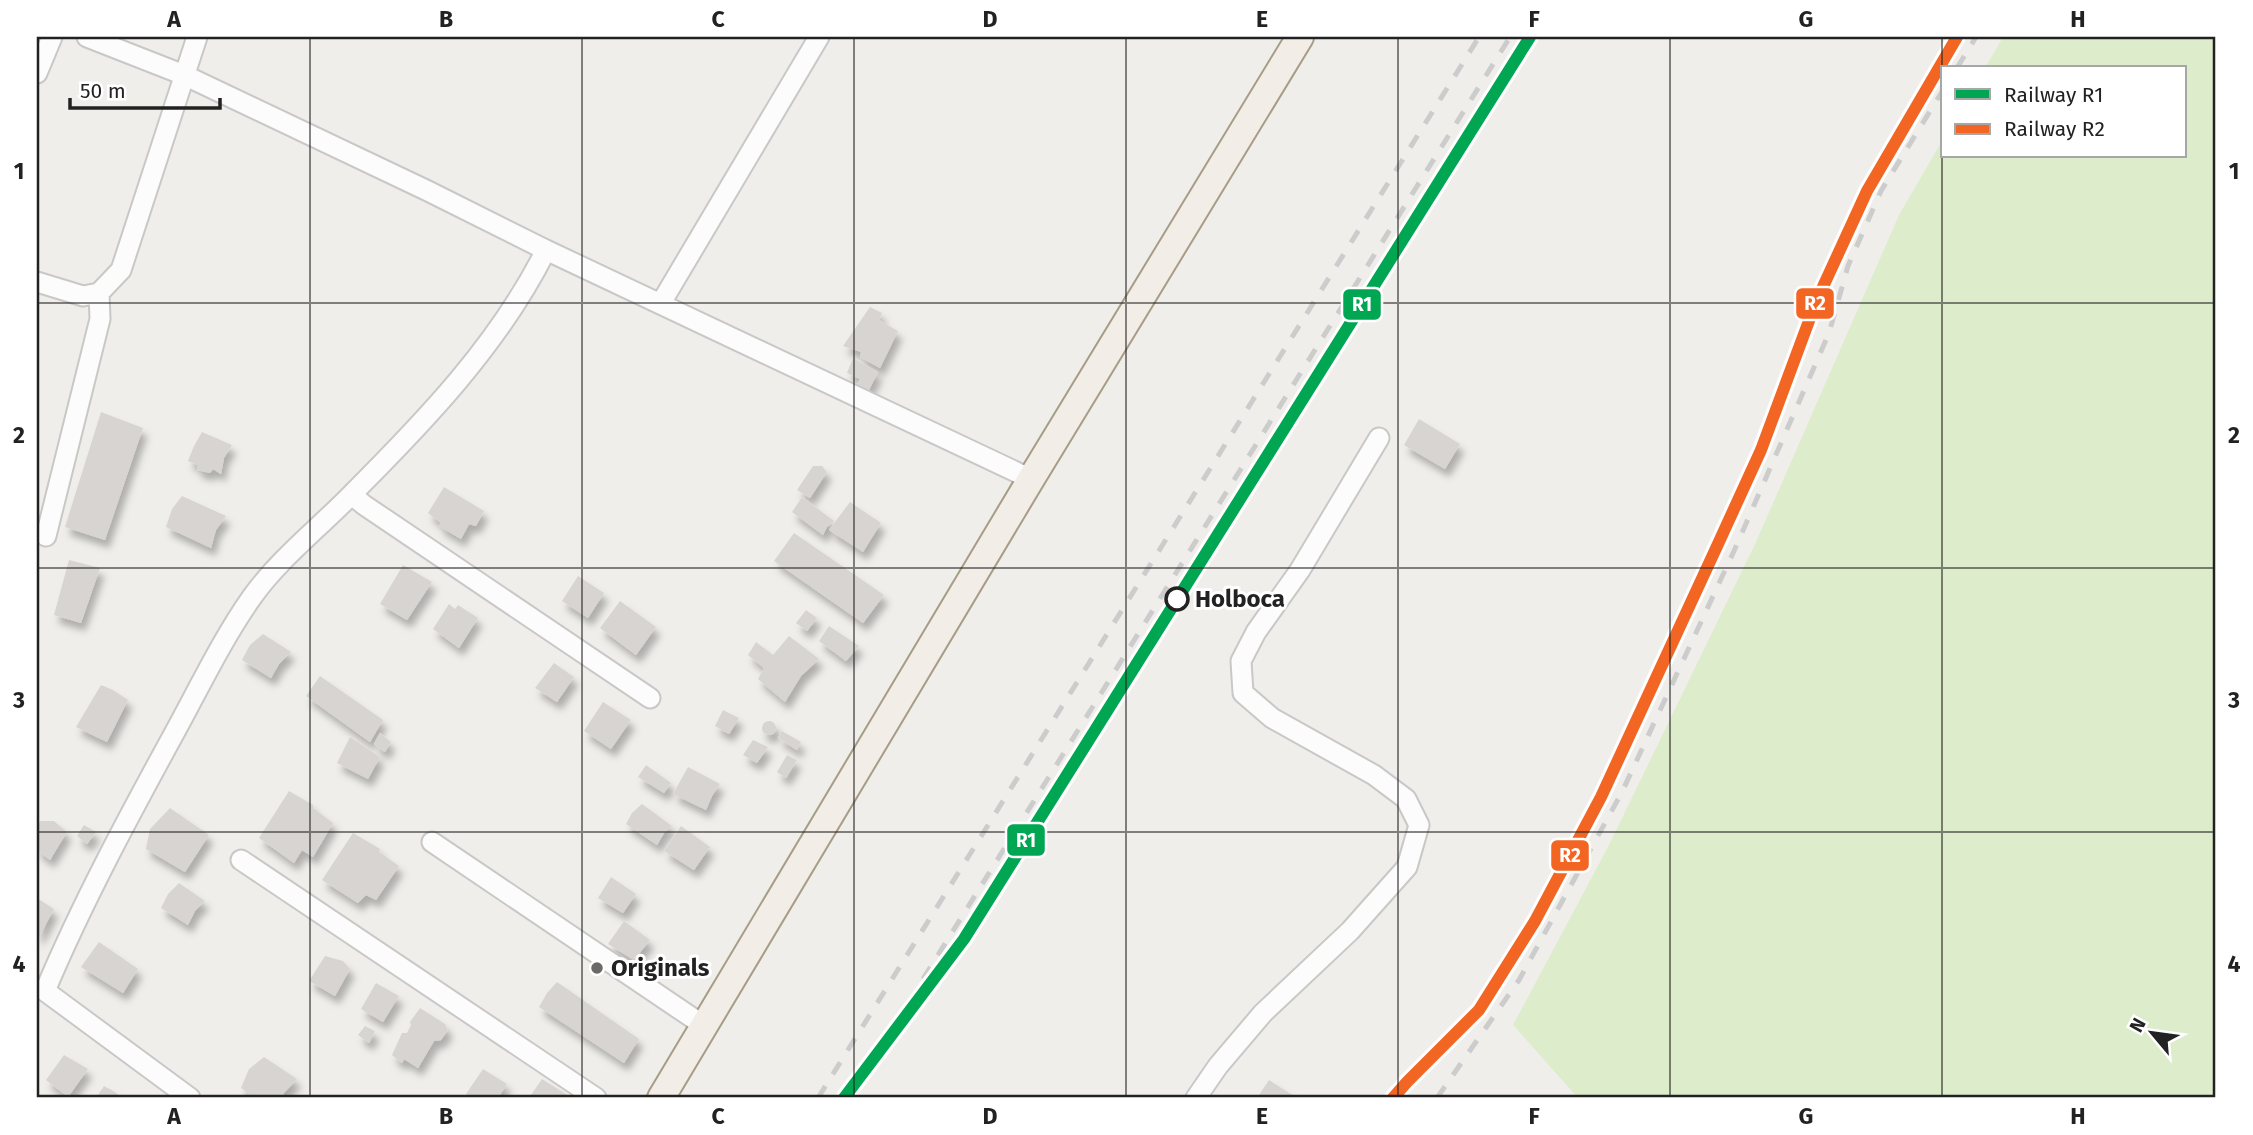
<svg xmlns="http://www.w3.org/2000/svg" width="2253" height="1135" viewBox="0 0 2253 1135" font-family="'Fira Sans',sans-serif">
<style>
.grass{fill:#ddeccb}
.building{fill:#d7d4d2;filter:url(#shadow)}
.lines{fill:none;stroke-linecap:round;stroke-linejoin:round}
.minor-casing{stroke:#c9c8c7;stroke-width:23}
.major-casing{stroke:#a79c86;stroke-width:30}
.minor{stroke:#fdfcfc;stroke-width:19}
.major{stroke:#f3ede7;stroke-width:26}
.rail{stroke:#ccc;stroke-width:5;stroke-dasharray:14 14;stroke-linecap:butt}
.rail-1-casing{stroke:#fff;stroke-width:18}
.rail-2-casing{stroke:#fff;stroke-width:18}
.rail-1{stroke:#00a651;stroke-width:12}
.rail-2{stroke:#f26522;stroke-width:12}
.grid{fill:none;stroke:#222;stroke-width:2;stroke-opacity:0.55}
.stop-dot{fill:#fff;stroke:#222;stroke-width:3.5}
.poi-dot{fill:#6a6968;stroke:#fff;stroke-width:2.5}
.labels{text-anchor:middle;stroke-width:6;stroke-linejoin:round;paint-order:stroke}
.stop-label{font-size:24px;font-weight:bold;fill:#222;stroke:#fff;text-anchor:start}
.poi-label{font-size:24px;font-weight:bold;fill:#222;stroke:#fff;text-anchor:start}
.line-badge{stroke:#fff;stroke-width:2.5}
.badge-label{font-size:19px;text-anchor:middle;font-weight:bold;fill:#fff}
.neatline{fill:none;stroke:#222;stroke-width:2.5}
.grid-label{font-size:23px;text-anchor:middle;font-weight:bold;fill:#222}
</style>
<defs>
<filter id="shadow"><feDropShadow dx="4.5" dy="8" stdDeviation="3.5" flood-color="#0004"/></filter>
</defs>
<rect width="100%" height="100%" fill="#f0eeeb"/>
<!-- grass -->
<path class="grass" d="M2003 37H2216V1098H1578L1513 1025 1609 845 1756 542 1899 215 1943 139V156H2185V68H1985Z"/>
<!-- building -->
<path class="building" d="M870 307 882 313 879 320 898 331 880 368 860 357 861 352 843 346Z
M853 358 878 372 869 390 857 385 860 379 847 373Z
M101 412 143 428 105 540 65 527Z
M1419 419 1460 444 1445 469 1404 445Z
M202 432 232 445 224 458 221 474 213 469 210 473 197 470 198 465 188 461 194 446Z
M813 466H822L827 472 810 498 797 490Z
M444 487 484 511 476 526 469 524 461 539 439 526 441 523 428 513Z
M182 496 226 516 216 530 211 548 166 527 172 509Z
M802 497 834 521 827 527 823 535 792 512Z
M850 502 881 523 863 552 829 530Z
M794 533 884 595 863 623 774 561Z
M69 560 100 568 81 623 54 615Z
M403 565 432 582 407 620 380 604Z
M578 576 604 593 588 618 562 601Z
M620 601 656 627 636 655 600 628Z
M449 604 455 609 458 605 478 618 459 648 433 629Z
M806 610 817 618 807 631 796 623Z
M829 626 859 646 846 661 819 641Z
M263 634 291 652 279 664 271 678 242 660 250 645Z
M789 636 819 659 801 676 785 702 758 679 764 668 748 655 756 642 773 655Z
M554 663 574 677 557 702 535 688Z
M320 676 383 720 370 742 306 696Z
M101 685 113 690 128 700 107 742 76 727Z
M603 702 631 720 611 749 584 731Z
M723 710 739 718 729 734 715 726Z
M762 728a7 7 0 1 1 14 0a7 7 0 1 1-14 0Z
M782 731 801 742 797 750 778 738Z
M380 733 391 742 385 752 374 744Z
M350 737 380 757 368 779 337 763Z
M753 740 768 747 757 763 743 755Z
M787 755 797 760 786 778 777 772Z
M646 765 671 783 664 793 638 777Z
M688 767 720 784 712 796 706 810 673 794Z
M289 791 313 805V808L333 823 313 857 302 850 294 863 259 838Z
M642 804 672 826 664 833 657 845 626 824 632 813Z
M170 808 209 835 185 872 146 849 150 829Z
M40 821H54L67 832 50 860 37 850V827Z
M84 825 96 832 87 844 77 836Z
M681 826 710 847 694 870 664 851Z
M353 833 380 849 379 852 399 866 376 900 366 895 358 903 322 880Z
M611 877 636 894 623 913 598 898Z
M179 883 205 901 195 911 188 925 161 908 168 894Z
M37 898 54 909 39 937 37 936Z
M624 921 650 940 634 960 608 944Z
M99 942 138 969 123 993 81 967Z
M325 956 343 961 350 969 335 996 309 981Z
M557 982 639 1039 624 1063 539 1007 547 993Z
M376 983 399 996 383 1022 361 1009Z
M420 1008 445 1024 448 1030 441 1040 434 1041 418 1068 404 1059 402 1063 392 1055 402 1033H407L411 1025 410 1022Z
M365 1026 375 1031 369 1043 358 1035Z
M64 1055 88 1069 68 1097 46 1080Z
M264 1057 297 1079 284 1093 282 1098H255L241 1088 249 1069Z
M483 1069 507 1084 498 1098H472L466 1094Z
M542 1079 572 1098H529Z
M1269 1080 1297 1098H1257Z
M104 1086 115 1092 122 1098H96Z"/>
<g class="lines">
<!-- minor casing -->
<g class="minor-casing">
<path id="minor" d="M87 37 184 75 428 191 546 250 1031 479
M37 73 52 37
M37 282 83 296 99 293
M661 303 819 37
M352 495 364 505 650 698
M46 536 100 319 99 293 121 270 197 37
M432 842 703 1025
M241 860 596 1098
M190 1098 45 991C82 903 130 814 176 730 200 686 223 638 252 597 279 559 320 527 352 494 425 421 499 344 546 250
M1196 1098 1218 1066 1263 1013 1350 931 1407 867 1419 825 1406 799 1374 775 1272 718 1243 693 1241 661 1256 632 1300 570 1379 438"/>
</g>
<!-- major casing -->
<g class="major-casing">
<path id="major" d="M661 1098 1031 479 1300 37"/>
</g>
<!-- minor -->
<use href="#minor" class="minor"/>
<!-- major -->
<use href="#major" class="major"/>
<!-- rail -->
<path class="rail" d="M1957 68 1976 37
M923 979 1510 37
M818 1098 1479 37
M844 1098 964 939 1530 37
M1393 1098 1407 1082 1479 1010 1535 921 1601 797 1718 544 1761 450 1816 302 1867 191 1957 37
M1437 1098 1519 980 1622 792 1734 551 1829 333 1848 266 1881 191 1943 90"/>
<!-- rail-1 casing -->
<g class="rail-1-casing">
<path id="rail-1" d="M844 1098 964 939 1530 37"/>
</g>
<!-- rail-2 casing -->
<g class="rail-2-casing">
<path id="rail-2" d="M1393 1098 1407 1082 1479 1010 1535 921 1601 797 1718 544 1761 450 1816 302 1867 191 1957 37"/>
</g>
<!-- rail-1 -->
<use href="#rail-1" class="rail-1"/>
<!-- rail-2 -->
<use href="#rail-2" class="rail-2"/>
</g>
<!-- grid -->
<path class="grid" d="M310 37V1098M582 37V1098M854 37V1098M1126 37V1098M1398 37V1098M1670 37V1098M1942 37V1098M37 303H2216M37 568H2216M37 832H2216"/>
<!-- markers -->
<circle class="stop-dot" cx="1177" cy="599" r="11"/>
<circle class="poi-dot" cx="597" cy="968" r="7"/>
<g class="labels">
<!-- stop labels -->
<g class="stop-label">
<text x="1195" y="607">Holboca</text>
</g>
<!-- poi labels -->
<g class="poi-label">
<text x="611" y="976">Originals</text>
</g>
</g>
<g class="line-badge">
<rect x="1795" y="287" width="40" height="33" rx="7" fill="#f26522"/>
<rect x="1342" y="288" width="40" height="33" rx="7" fill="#00a651"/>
<rect x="1006" y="823" width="40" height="34" rx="7" fill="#00a651"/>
<rect x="1550" y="839" width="40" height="33" rx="7" fill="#f26522"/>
</g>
<g class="badge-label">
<text x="1815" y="310">R2</text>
<text x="1362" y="311">R1</text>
<text x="1026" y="847">R1</text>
<text x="1570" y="862">R2</text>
</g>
<!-- border -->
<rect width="2253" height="1135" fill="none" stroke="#ffffff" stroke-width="77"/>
<!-- legend -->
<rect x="1941" y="66" width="245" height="91" fill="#ffffff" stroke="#a7a7a7" stroke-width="2"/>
<rect x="1955" y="89" width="35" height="10" fill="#00a651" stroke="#a7a7a7" stroke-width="2"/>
<text x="2004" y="102" font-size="21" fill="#222222">Railway R1</text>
<rect x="1955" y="124" width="35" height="10" fill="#f26522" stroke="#a7a7a7" stroke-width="2"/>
<text x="2004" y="136" font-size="21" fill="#222222">Railway R2</text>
<!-- north arrow -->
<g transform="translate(2152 1033) rotate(299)" stroke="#ffffff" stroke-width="5" paint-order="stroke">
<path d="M0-5L12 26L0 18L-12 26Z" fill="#222222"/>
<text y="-10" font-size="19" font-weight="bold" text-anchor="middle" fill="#222222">N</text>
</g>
<!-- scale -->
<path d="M70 98v10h150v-10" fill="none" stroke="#222222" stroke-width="3.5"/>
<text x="80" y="98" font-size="21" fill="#222222" stroke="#ffffff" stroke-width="5" paint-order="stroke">50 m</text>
<rect x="38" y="38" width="2176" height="1058" class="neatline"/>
<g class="grid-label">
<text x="174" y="27">A</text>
<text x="446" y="27">B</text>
<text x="718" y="27">C</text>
<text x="990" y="27">D</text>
<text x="1262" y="27">E</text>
<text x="1534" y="27">F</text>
<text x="1806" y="27">G</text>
<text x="2078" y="27">H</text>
<text x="19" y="179">1</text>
<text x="2234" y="179">1</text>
<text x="19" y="443">2</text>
<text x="2234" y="443">2</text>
<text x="19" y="708">3</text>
<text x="2234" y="708">3</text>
<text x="19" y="972">4</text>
<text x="2234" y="972">4</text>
<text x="174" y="1124">A</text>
<text x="446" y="1124">B</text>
<text x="718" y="1124">C</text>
<text x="990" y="1124">D</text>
<text x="1262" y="1124">E</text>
<text x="1534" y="1124">F</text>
<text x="1806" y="1124">G</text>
<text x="2078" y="1124">H</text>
</g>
</svg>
